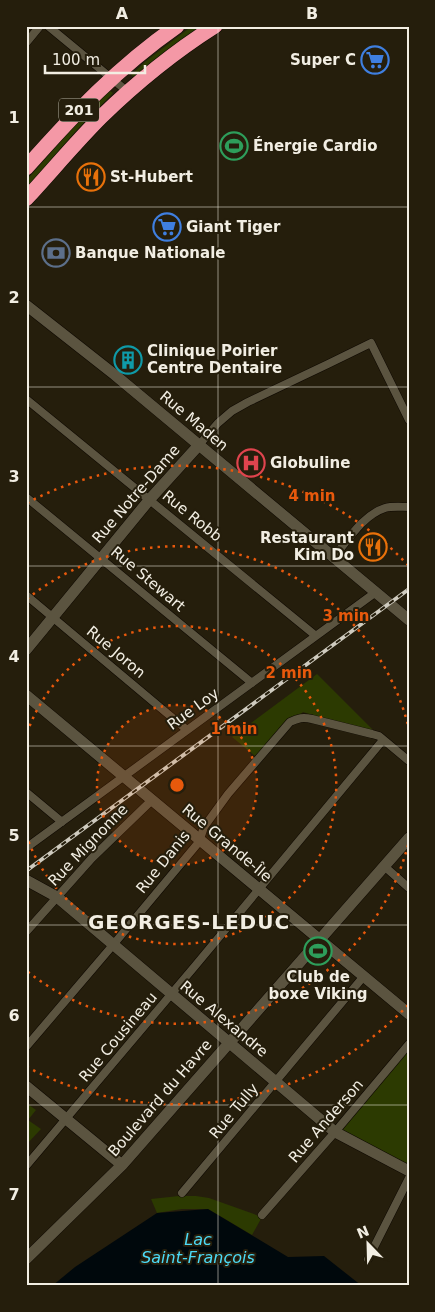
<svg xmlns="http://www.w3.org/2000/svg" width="435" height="1312" viewBox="0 0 435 1312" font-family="'DejaVu Sans',sans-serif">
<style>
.green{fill:#2c3a01}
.water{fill:#00080c}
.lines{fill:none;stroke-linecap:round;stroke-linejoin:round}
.street-casing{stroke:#0e0800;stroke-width:9}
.secondary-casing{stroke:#0e0800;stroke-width:12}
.highway-casing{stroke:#0e0800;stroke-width:16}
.street{stroke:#5b5440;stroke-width:8}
.secondary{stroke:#5b5440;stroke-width:11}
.highway{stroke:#f498a6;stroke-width:15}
.rail-casing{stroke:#cfcbbf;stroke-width:4}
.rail{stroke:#251e0c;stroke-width:2;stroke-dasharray:5.5;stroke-linecap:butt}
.grid{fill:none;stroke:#f2eee3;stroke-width:1;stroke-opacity:0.55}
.ring{fill:none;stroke:#e8590c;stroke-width:2.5;stroke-dasharray:2.5 5}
.labels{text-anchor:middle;stroke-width:4;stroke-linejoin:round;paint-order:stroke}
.shield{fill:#251e0c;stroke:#b4b0a2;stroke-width:1}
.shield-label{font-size:14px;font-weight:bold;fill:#f2eee3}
.poi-label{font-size:15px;font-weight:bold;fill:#f2eee3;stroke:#251e0c;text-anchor:start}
.street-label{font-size:15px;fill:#f2eee3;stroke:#251e0c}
.water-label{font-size:16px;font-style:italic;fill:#4cdaf6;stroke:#251e0c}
.district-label{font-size:20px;font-weight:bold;letter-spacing:1px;fill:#f2eee3;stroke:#251e0c}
.centre{fill:#e8590c;stroke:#251e0c;stroke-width:2.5}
.ring-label{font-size:15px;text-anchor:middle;font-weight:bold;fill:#e8590c;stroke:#251e0c;stroke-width:4;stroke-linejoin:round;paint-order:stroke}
.neatline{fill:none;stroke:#f2eee3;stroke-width:2}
.grid-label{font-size:16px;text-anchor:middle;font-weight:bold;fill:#f2eee3}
</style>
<rect width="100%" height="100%" fill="#251e0c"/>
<!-- green -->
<path class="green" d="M192 26H206L140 73 134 77 131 75 146 61Z
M110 91 113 93 75 132 26 189V181L76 124 105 93Z
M317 674 383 740 303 712 255 756 232 737Z
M409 1044V1159L405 1165 337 1130Z
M29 1105 36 1110 28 1120 41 1129 26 1145V1109Z
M179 1196H196L209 1198 262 1217 252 1235 208 1209H182L157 1213 151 1199Z"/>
<!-- water -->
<path class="water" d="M208 1209 288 1257 324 1256 362 1286H52L75 1267 157 1213Z"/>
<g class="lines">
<!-- street casing -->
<g class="street-casing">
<path id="street" d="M48 26 128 92
M26 43 40 26
M26 399 316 636
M199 445 218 423 232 411 248 402 328 364 371 343 409 420
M26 497 252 683
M334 557C348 540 363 515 385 508 392 506 401 507 409 507
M26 595 187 730
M26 792 62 822
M26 848 376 592
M384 866 409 888
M26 932 92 858 152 800
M26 1047 113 945 199 842 204 827 228 794 290 722C298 718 303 717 312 719L372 734 379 736 409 761
M26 1166 195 966 383 740
M182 1193 364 976
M262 1215 335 1132 409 1044
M368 1259 409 1178"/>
</g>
<!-- secondary casing -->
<g class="secondary-casing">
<path id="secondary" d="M26 305 115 375 409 620
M26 650 150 499 199 445
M26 695 409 1014
M26 880 57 897 335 1132 409 1171
M26 1086 122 1165
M26 1259 122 1165 409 838"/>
</g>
<!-- highway casing -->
<g class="highway-casing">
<path id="highway" d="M26 168C74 114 117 68 177 26
M26 199C51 172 75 143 101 117 136 83 174 52 215 26"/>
</g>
<!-- street -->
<use href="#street" class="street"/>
<!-- secondary -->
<use href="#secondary" class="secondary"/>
<!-- highway -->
<use href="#highway" class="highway"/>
<!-- rail casing -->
<g class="rail-casing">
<path id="rail" d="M26 871 409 589"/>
</g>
<!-- rail -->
<use href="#rail" class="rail"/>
</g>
<!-- grid -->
<path class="grid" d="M218 26V1286M26 207H409M26 387H409M26 566H409M26 746H409M26 925H409M26 1105H409"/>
<!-- distance rings -->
<circle cx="177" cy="785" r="80" fill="#e8590c" fill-opacity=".12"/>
<g class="ring">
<circle cx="177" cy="785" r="80"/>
<path d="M27 733A159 159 0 1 1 27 837"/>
<path d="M408 845A239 239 0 0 1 27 971M27 599A239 239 0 0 1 408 725"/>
<path d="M408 1005A319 319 0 0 1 27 1067M27 503A319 319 0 0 1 408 565"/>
</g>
<!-- icons -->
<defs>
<g id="supermarket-ring" transform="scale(1.4375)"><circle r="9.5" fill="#251e0c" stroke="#3f7fe0" stroke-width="1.5"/><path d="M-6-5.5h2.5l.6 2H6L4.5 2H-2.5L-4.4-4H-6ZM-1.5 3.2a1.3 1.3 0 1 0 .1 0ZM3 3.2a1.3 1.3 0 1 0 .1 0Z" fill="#3f7fe0"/></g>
<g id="stadium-ring" transform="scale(1.4375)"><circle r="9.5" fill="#251e0c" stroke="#2e9e5b" stroke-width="1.5"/><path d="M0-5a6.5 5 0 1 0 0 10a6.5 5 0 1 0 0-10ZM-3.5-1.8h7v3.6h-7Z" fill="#2e9e5b"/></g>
<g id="restaurant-ring" transform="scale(1.4375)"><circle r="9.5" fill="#251e0c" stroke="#e8710a" stroke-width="1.5"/><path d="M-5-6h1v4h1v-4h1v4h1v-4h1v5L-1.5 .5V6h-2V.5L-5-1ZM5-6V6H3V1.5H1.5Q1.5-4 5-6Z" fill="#e8710a"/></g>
<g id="bank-ring" transform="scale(1.4375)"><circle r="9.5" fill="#251e0c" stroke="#5c6f8a" stroke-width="1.5"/><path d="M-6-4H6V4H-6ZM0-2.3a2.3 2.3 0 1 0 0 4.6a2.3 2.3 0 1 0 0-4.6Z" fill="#5c6f8a"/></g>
<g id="building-ring" transform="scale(1.4375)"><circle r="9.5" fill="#251e0c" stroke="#0f9aa8" stroke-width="1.5"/><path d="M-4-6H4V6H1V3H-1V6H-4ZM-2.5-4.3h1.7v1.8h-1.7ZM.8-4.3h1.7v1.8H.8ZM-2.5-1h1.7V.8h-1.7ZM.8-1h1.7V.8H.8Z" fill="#0f9aa8"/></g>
<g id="hospital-ring" transform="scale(1.4375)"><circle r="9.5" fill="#251e0c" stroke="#e0444e" stroke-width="1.5"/><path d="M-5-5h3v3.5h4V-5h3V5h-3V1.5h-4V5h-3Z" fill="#e0444e"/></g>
</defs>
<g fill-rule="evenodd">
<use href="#supermarket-ring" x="375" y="60"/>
<use href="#stadium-ring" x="234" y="146"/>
<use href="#restaurant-ring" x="91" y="177"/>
<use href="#supermarket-ring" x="167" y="227"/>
<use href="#bank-ring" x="56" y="253"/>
<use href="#building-ring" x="128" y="360"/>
<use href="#hospital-ring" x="251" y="463"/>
<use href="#restaurant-ring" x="373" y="547"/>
<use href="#stadium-ring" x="318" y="951"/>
</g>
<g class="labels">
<!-- shield labels -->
<rect class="shield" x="59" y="98.5" width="40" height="23" rx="4"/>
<g class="shield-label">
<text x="79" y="115">201</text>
</g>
<!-- poi labels -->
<g class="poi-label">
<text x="356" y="65" text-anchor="end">Super C</text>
<text x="253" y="151">Énergie Cardio</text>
<text x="110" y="182">St-Hubert</text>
<text x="186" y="232">Giant Tiger</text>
<text x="75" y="258">Banque Nationale</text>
<text x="147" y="356">Clinique Poirier<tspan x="147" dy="17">Centre Dentaire</tspan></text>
<text x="270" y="468">Globuline</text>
<text x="354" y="543" text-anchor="end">Restaurant<tspan x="354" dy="17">Kim Do</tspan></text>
<text x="318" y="982" text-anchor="middle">Club de<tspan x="318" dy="17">boxe Viking</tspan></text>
</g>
<!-- street labels -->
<g class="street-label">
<text transform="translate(194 421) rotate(40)" y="5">Rue Maden</text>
<text transform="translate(136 494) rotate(-49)" y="5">Rue Notre-Dame</text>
<text transform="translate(192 516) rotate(39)" y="5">Rue Robb</text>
<text transform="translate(148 579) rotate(40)" y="5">Rue Stewart</text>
<text transform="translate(116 652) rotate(40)" y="5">Rue Joron</text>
<text transform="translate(193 709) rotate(-36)" y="5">Rue Loy</text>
<text transform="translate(227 843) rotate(40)" y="5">Rue Grande-Île</text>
<text transform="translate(88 845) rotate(-46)" y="5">Rue Mignonne</text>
<text transform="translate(163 862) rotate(-51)" y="5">Rue Danis</text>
<text transform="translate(224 1019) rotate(40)" y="5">Rue Alexandre</text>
<text transform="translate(118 1037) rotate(-50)" y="5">Rue Cousineau</text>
<text transform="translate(160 1098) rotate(-49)" y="5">Boulevard du Havre</text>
<text transform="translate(234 1111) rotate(-50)" y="5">Rue Tully</text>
<text transform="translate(326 1121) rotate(-49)" y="5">Rue Anderson</text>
</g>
<!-- water labels -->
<g class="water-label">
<text x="198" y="1245">Lac<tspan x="198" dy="18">Saint-François</tspan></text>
</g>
<!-- district labels -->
<g class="district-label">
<text x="189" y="929">GEORGES-LEDUC</text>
</g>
</g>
<circle cx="177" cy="785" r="8" class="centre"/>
<g class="ring-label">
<text x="312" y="501">4 min</text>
<text x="346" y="621">3 min</text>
<text x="289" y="678">2 min</text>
<text x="234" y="734">1 min</text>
</g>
<!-- border -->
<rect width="435" height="1312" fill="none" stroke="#251e0c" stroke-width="55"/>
<!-- north arrow -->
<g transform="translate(368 1244) rotate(337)" stroke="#251e0c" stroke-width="4" paint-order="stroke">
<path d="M0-4L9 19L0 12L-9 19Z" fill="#f2eee3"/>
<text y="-8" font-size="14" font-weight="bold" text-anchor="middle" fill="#f2eee3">N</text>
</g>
<!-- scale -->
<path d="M45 65v8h100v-8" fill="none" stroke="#f2eee3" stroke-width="2.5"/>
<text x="52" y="65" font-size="15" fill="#f2eee3" stroke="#251e0c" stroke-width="4" paint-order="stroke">100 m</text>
<rect x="28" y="28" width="380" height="1256" class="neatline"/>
<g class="grid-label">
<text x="122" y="19">A</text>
<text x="312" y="19">B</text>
<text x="14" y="123">1</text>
<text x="14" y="303">2</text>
<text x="14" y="482">3</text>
<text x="14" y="662">4</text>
<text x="14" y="841">5</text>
<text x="14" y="1021">6</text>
<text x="14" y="1200">7</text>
</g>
</svg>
